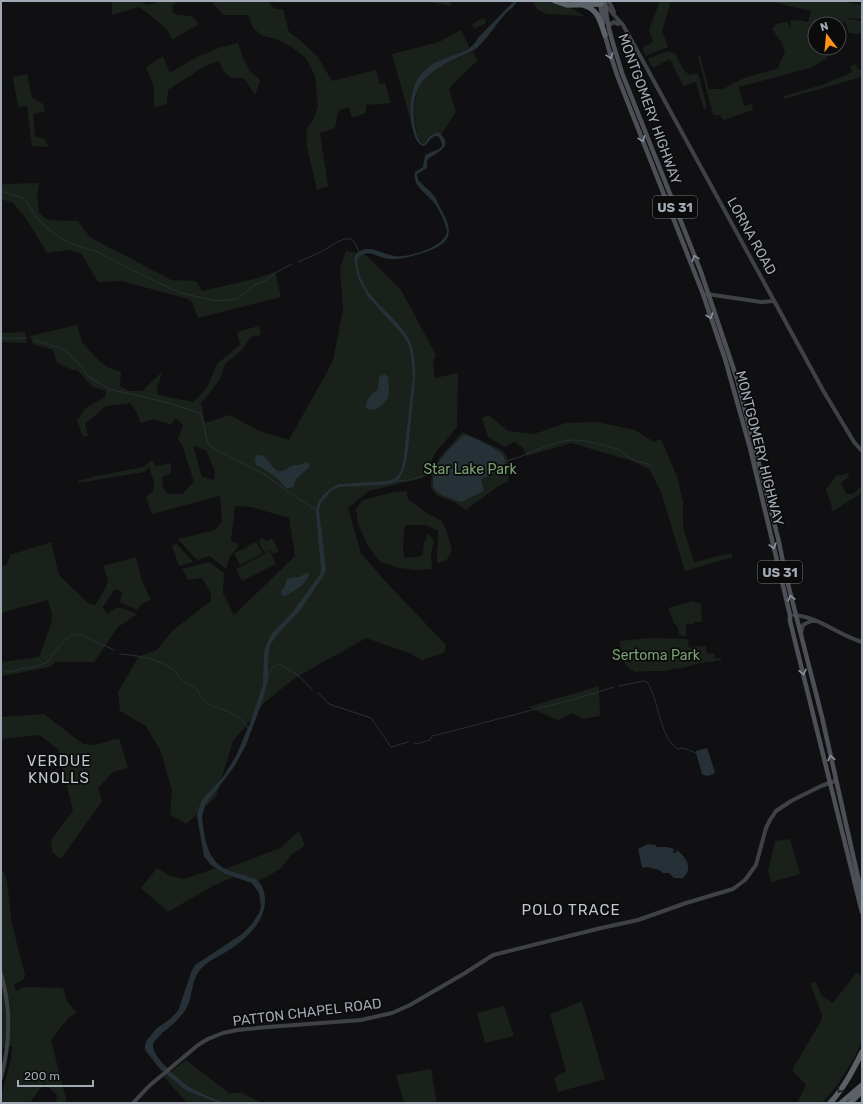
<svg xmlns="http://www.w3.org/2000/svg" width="863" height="1104" viewBox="0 0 863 1104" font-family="Rubik,sans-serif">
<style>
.green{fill:#1a211a;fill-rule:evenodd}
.water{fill:#253136}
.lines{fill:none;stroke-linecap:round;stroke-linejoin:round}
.stream{stroke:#253136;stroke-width:1}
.secondary{stroke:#3e4247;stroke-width:4}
.primary{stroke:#4c5056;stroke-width:4.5}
.highway{stroke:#5c6168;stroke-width:5.5}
.oneway{stroke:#8b939c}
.oneway2{stroke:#1f2023}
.labels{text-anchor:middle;stroke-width:3.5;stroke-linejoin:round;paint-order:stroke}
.shield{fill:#0b0b0c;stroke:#737a82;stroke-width:1}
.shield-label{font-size:13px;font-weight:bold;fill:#a0a9b4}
.street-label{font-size:14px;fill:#a0a9b4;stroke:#0b0b0c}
.park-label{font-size:14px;fill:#78a174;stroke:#0b0b0c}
.neighbourhood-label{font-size:15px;letter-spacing:1px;fill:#c1c7cf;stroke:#0b0b0c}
</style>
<rect width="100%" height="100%" fill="#101012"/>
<!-- green -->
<path class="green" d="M115 1H142V3L148 5 161 1H179L172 5 173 13 178 15 192 16 199 24 172 40 168 31 150 15 139 7 112 15V2Z
M211 1H269L271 6 276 9H283L289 32 301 41 318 57 332 81 376 70 380 84 385 83 391 103 366 105V113L352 118 349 107 338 111 335 128 320 133 328 186 317 190 307 147 306 131 313 120 318 107 315 76 306 58 293 48 277 39 263 36 253 28 248 15H223Z
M423 1H450L452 6Z
M532 1H551L555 4 573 9 585 16 547 14 538 10Z
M660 1H671L662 31 668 47 646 56 642 48 653 42 649 29Z
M768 1H840L862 5V19L848 18V19L862 21V33L857 34 849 33 846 24 844 22 837 24H815V48H827L828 54 826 59 810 68 739 87 744 106 752 104 753 110 723 120 720 115H713L698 57 700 56 709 89H723L744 78 777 69 785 52 782 43 772 29 774 27H775V24L788 22 789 27H791L790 21 799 20 808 22 811 11Z
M484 18 486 23 474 29 472 24Z
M461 30 470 48C460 54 448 56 438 61 434 64 428 66 425 69 410 83 409 103 411 122L392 54 439 42Z
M238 43 243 58 250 71 260 80 255 95 244 78H231L224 72 219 61 203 67 168 90 167 104 154 107V87L146 67 163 56 170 73 195 58 221 47Z
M667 51 675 53 683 69 689 75 698 73 707 107 704 110 696 82 683 86 670 59 653 68 648 59Z
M472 52 478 60 453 84 449 90 456 112 441 135 438 132 428 136 425 143 422 144C416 138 416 128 415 120 413 105 415 86 428 75 431 72 435 70 438 68 449 62 460 57 472 52Z
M856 64 858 70 862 69V77L784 99 783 98 784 96 825 84 852 72 850 66Z
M27 74 32 98 43 104 45 111 33 114 35 136 45 139 48 147 32 146 27 106 18 107 13 77Z
M39 183 37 198 39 213 48 220 78 221 90 237 171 280 196 281 202 291 258 278 275 272 281 297 198 318 192 302 188 299 122 281 98 282 81 253 68 250 47 253 27 220 13 203 1 199V184Z
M346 251 366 255 401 290 436 355 433 361 435 378 458 373 457 427 436 452 422 478 369 491 348 508 361 553 385 581 446 645 444 653 422 660 409 653 366 638 295 678 265 702 233 741 216 797 186 824 170 815 172 791 161 752 146 726 120 711 118 692 139 656 157 650 172 631 211 601V594L202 578 188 580 182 569 209 562 224 573 223 593 234 615 295 556 289 518 251 507 235 506 231 540 233 542 238 544V547L230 556 226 569 210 556 197 560 178 539 215 530 222 522 220 496 152 514 146 497 153 492 154 482 149 467 144 472 78 483V481L96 476 143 467 152 460 156 466 171 463V473L162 477 163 488 168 494H182L194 482 182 445 178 439 183 425 176 418 171 425 154 419 141 423 136 411 130 403 106 406 85 424 88 436 83 437 77 421 86 408 106 396 105 390 93 387 77 370H72L57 363 53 350 33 344 30 336 77 325 82 342 95 357 107 367 121 372 120 386 129 391H142L162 372 157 389 158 395 193 402 206 389 217 364 240 345 237 332 259 326 261 335 251 337 242 350 225 364 220 379 211 391 201 403 205 423 230 415 259 431 289 440 333 361 343 309 340 268ZM193 446 206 450 215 472 214 480 202 477Z
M25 332 27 343 1 342V333Z
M489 415 508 431 534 434 566 423 597 422 635 430 654 442 661 439 677 476 683 502V527L694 562 731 553 733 557 685 571 661 492 649 469 632 461 571 443 527 456 523 448 514 442 504 447 488 437 482 418Z
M462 432 502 450C511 460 509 468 508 481L497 487 466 510 454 502 438 496 433 491 431 486V480L438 460Z
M848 473 849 477 841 483 846 494H853L862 486V493L833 511 826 489 836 476Z
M406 491 408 499 425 512 442 521 447 532 452 550 446 561 437 563 438 531 426 525H407L404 528 403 548 405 558 422 556 424 543 428 533 434 541 431 555 432 569 415 570 400 568 380 562 368 546 358 524 356 509 363 500 389 493Z
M263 538 267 542 271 539 273 540 278 550V552L274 553H272L270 550 265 553 264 552 259 542V540Z
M51 542 59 575 89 604 95 605 106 587 108 579 103 566 136 557 142 581 151 600 142 604 137 610 120 602 122 592 115 589 103 607 107 614 118 607 137 614 118 627 94 662H56L50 667 3 676 1 675V662L39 657 51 624 52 614 48 600 1 613V566L7 564 10 555Z
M256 542 263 553 262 554 240 565 234 553 246 548 247 546Z
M177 544 193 562 179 566 172 545Z
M270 551 276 564 242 581 236 569Z
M693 601 701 604 702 622H694V624H686V636L679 635 678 628 674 623 668 608Z
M650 638 688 639 689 648 692 647 706 646V653H709V654L714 653 715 658H721V660L709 662H705L677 669 676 668 664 671H649L635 672 628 668 621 658 620 641Z
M599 686 600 716 582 719 572 713 558 720 528 707Z
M44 714 83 744 95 745 119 738 128 768 113 772 98 788 102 801 61 859 52 852 51 840 73 811 58 749 39 735 1 739V717Z
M299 831 305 846 292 854 280 869 259 881 254 879 225 869 280 848Z
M790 839 800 874 771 882 768 871 775 841Z
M157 868 170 876 184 879 216 868 224 874 233 877 211 887 168 912 141 888Z
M1 869 5 874 7 880 12 924 25 975 23 980 14 984 16 991 25 987 63 988 67 1001 77 1013 69 1017 51 1040 67 1103H56L57 1095 44 1083 30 1103H1V1098L11 1058 12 1046 3 1048 1 1063Z
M856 973 862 975V1035L859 1048 851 1064 835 1088 822 1103H797L806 1085 792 1070 821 1021 822 1015 810 983 815 981 822 996 833 1003Z
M582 1001 605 1079 558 1092 554 1078 566 1071 550 1014Z
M504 1006 514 1036 485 1043 477 1013Z
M186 1060 229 1093H242L262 1103H226L194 1090 171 1072Z
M431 1069 437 1103H404L396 1075Z
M166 1074 189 1092 218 1103H187L164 1077Z"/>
<!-- water -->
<path class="water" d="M514 1H517C514 7 512 8 507 12 505 14 503 17 501 19 494 28 486 39 478 47 472 52 466 54 459 57 430 71 411 82 414 118 415 126 416 138 422 144L425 143 429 136 438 132C456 147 437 151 427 160V168L417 174 418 180C422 185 429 189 433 195 437 199 439 206 442 211 454 233 451 243 426 252 415 255 403 260 390 259 378 259 368 246 357 259 358 267 359 275 363 283 374 304 397 318 409 339 420 361 413 396 411 420 409 435 409 451 405 466 404 471 400 477 397 482L382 485 339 487 331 491 321 503 319 510 325 561 326 570 324 575 301 609 277 635 270 645 268 657V680L262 702 246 745 234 767 205 805 202 818C204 831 205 847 213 858 220 870 234 872 247 876 250 878 255 878 258 881 263 885 265 894 265 900 265 921 248 937 232 948 221 956 208 960 200 970 190 982 193 1001 184 1012 178 1020 170 1027 162 1033 160 1036 156 1039 154 1042 146 1054 185 1085 195 1090 205 1095 215 1099 226 1103H218L189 1092 183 1088 160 1069 145 1050V1045L147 1040 156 1029 170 1019 178 1011 192 970 195 965 242 934 252 924 259 913 261 906 259 893 252 883 225 874 211 865 204 856 197 816 198 810 202 800 223 777 236 756 250 723 263 685 264 652 267 643 272 633 292 613 320 574 321 569 316 512C316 499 329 488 339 484L387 481C399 478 400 474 403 463L413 377 411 356 408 343 402 334 368 297 358 278 354 258C356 253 360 250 366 249 376 248 386 255 395 256 409 258 447 246 447 231 445 222 440 211 435 204 427 193 412 187 415 172L423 167 425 155 439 149 442 146 441 141 438 136C431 135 429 143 424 146 416 145 414 134 412 127 408 108 410 81 426 69 432 63 442 59 451 56 462 52 472 50 478 38Z
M385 374 388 377C388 382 389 388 389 394 388 400 379 409 373 410 370 410 368 409 366 408 366 398 371 395 378 389L379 377 382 375Z
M464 435C470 435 497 449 502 454 504 456 505 460 505 463L491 475 481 479 484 491 461 502C453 499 441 496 435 490 433 488 433 484 433 481 433 462 451 447 464 435Z
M257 455C271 453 271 477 285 470 288 468 291 466 294 465 301 466 303 462 308 462L310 466C304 474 295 476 294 486L291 488H286C279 479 267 470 256 465 255 462 254 458 257 455Z
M307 573 309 575C306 584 293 592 285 596L282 595 281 591 284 588 287 579 299 577Z
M707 748 715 772 714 774 707 776 702 774 696 753V751Z
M648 844 656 845V847H667L674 849 673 852 674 853H676L677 850C686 858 694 867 683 878H674L669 873H663L659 870 647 867 644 868 642 867 638 849Z"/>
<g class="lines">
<!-- stream -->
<path class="stream" d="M1 191 23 198 29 205 36 217 46 227 60 238 69 243 98 252 120 264 178 292 215 301 237 299 254 285 265 281 277 272 292 264
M298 262 321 252 339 241 345 239H350L354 241 359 252
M1 338H27
M34 340 65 350 80 365 88 376 109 389 165 402 200 413 202 417 208 444 213 448 264 474 277 484 316 510
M505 461C518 459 528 453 539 449 549 445 561 441 572 440 588 440 605 446 620 450 626 460 643 462 653 466
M398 480 406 481 427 475 428 474 434 475
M120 654C135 655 159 659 171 668 177 672 180 680 187 684 189 685 193 685 195 687 199 690 200 698 206 703 220 710 241 712 248 728
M1 670 11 672 24 668H32L45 663 50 660 52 655 61 644 71 635H81L114 650
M267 677 273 667 277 665H281L299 676 312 689
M619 686 644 681 647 682C660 701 659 738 678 749L683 748 696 753
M317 692 329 704 371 718 391 747 408 742
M414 743 416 744 430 740 432 736 437 735 582 697 614 687"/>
<!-- secondary -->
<path class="secondary" d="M609 1 614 12
M606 6 623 25 633 43 824 392 854 442 862 451
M609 25 614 22 618 24
M707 294 761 302 774 301
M794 615C819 617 838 635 862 642
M801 633 803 625 811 621H815
M1 974C11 1008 10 1044 1 1078
M133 1103 149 1086 198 1045 208 1039 223 1033 237 1030 268 1027 361 1020 392 1013 410 1005 465 973 493 955 601 928 638 920 686 903 733 889 745 880 756 865 766 828 770 820 776 811 791 801 821 786 835 781"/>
<!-- primary -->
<path class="primary" d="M600 1 603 23
M605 1C606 26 615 49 622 73L701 272 737 379 778 538 786 576 822 717 862 895
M604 32 609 50 617 75 703 294 725 359 750 448 790 615V621L862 912"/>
<!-- highway -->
<path class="highway" d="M555 1 567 5 601 4
M583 5C599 10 600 21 605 35
M830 1103C844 1088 853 1070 862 1052
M841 1103 862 1085
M850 1103 862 1091"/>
</g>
<!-- one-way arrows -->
<defs><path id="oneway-chevron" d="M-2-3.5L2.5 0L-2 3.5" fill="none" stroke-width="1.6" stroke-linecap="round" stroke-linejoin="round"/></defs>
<g class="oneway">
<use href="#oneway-chevron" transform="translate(610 56) rotate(72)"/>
<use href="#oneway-chevron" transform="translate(642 139) rotate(69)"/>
<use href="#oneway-chevron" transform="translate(695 258) rotate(-111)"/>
<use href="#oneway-chevron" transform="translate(710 316) rotate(71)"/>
<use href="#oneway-chevron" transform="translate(773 546) rotate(76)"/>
<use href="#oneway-chevron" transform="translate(791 598) rotate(-104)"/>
<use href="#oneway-chevron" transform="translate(803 672) rotate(77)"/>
<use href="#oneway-chevron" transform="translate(831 758) rotate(-101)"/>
</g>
<use class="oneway2" href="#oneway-chevron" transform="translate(840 1090) rotate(127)"/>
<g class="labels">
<!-- shield labels -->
<g class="shield">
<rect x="653" y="196" width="44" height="22" rx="3"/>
<rect x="758" y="561" width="44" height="22" rx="3"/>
</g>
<g class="shield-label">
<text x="675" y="212">US 31</text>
<text x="780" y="577">US 31</text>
</g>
<!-- street labels -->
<g class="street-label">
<text transform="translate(650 109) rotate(70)" y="5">MONTGOMERY HIGHWAY</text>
<text transform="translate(752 236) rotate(61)" y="5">LORNA ROAD</text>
<text transform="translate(760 448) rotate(76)" y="5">MONTGOMERY HIGHWAY</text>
<text transform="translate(307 1012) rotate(-7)" y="5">PATTON CHAPEL ROAD</text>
</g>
<!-- park labels -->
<g class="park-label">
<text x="470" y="474">Star Lake Park</text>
<text x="656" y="660">Sertoma Park</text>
</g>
<!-- neighbourhood labels -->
<g class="neighbourhood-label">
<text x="59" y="766">VERDUE<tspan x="59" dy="17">KNOLLS</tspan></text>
<text x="571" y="915">POLO TRACE</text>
</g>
</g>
<!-- border -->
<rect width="863" height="1104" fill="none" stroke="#a0a9b4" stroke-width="4"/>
<!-- north arrow -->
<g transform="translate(827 36) rotate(344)"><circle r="19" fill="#0b0b0c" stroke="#474a4f"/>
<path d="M0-3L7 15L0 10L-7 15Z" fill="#ff931a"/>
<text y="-6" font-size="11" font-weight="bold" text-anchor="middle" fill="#a0a9b4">N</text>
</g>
<!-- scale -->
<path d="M18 1080v6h75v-6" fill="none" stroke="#a0a9b4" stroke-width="2"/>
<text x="24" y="1080" font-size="12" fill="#a0a9b4" stroke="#0b0b0c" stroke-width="3" paint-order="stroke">200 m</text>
</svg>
